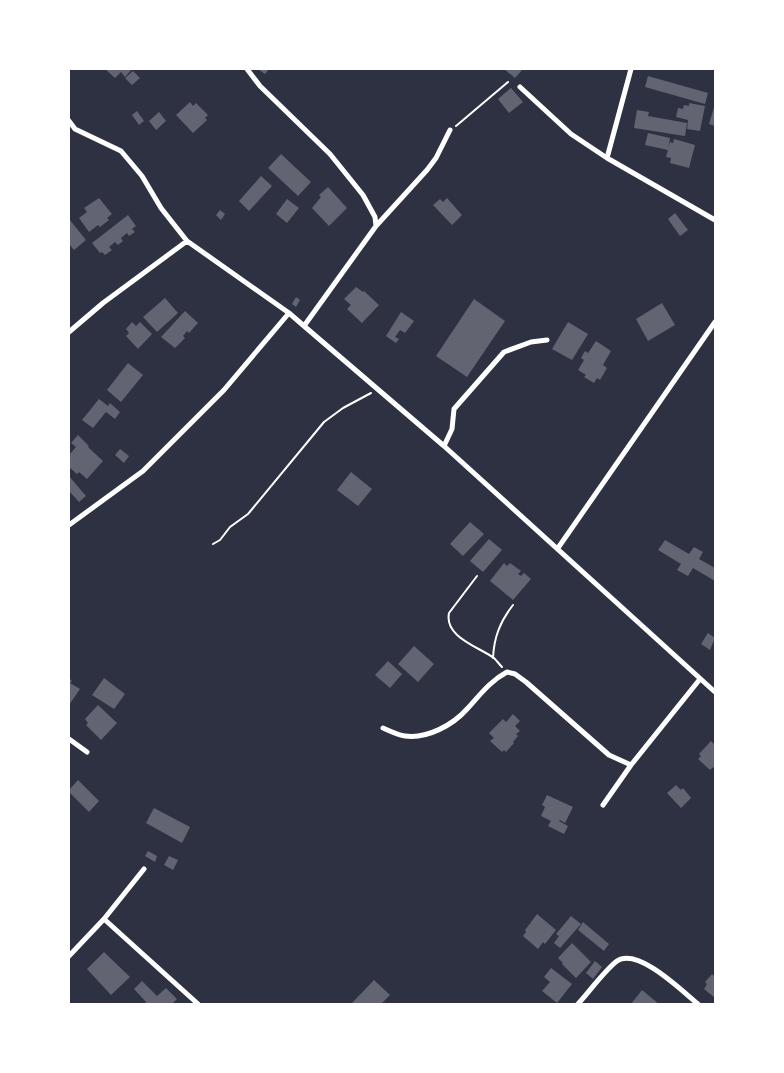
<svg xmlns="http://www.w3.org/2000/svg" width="784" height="1073" viewBox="0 0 784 1073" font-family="Lato,sans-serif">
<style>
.building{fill:#626471}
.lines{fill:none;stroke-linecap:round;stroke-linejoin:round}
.path{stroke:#fff;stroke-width:2}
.minor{stroke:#fff;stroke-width:5}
</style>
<rect width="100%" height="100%" fill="#2d3142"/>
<!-- building -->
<path class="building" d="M105 69H132L125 77 121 72 115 78Z
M258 69H269L265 74Z
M504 69H523L515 78Z
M133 71 140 78 132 85 125 78Z
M648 76 708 93 705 104 645 87Z
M511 88 523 102 509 113 498 99Z
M190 102 193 106 196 103 208 115 205 118 207 120 193 133 176 115Z
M689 103 705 106 700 131 687 129 688 120 676 117 678 108 683 109 684 105 689 106Z
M715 104V126L709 124Z
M637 110 649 112 648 116 687 123 685 136 634 128Z
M137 111 144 121 139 125 132 115Z
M159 112 166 121 156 130 149 121Z
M648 133 670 138 668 150 645 145Z
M674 139 695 145 689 168 670 163 671 158 666 157 670 142 673 143Z
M281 154 311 182 298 196 268 168Z
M261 176 272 186 249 211 239 201Z
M328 187 347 208 329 226 312 208 321 197 319 195Z
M99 198 112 214 107 218 109 220 100 227 98 225 89 232 79 218 87 212 84 208Z
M447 198 462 215 452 225 433 205 440 199 443 202Z
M287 199 299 208 287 223 276 214Z
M220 210 225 214 221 220 216 215Z
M675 213 688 230 680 236 668 219Z
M128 215 136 226 132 229 135 232 129 236 127 233 121 238 123 241 118 245 115 242 109 247 112 250 105 255 102 252 100 253 92 243Z
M69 219 86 240 74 250 69 244Z
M356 287 363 292 364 291 379 305 362 323 347 309 351 305 344 299Z
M296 297 300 300 296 307 292 304Z
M165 298 178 313 157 332 143 317Z
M474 299 505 321 467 377 436 356Z
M662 303 675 325 648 341 636 319Z
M185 311 198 323 189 333 187 331 183 336 185 338 175 348 161 337Z
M401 312 414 321 405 333 400 330 395 337 399 339 396 343 386 336Z
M132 322 136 326 140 322 152 334 138 349 126 336 129 333 126 329Z
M568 322 588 334 572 360 552 349Z
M596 341 611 351 603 365 607 368 600 380 597 378 594 383 584 377 586 375 578 370 584 360 581 358 585 351 588 353Z
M128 363 143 375 121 402 107 390Z
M99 399 108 406 110 403 120 412 115 419 106 412 93 428 82 420Z
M78 435 89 446 88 447 103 461 87 479 79 472 77 474 69 467V452L70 454 76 447 71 443Z
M120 449 129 456 124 463 115 455Z
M351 472 372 489 358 506 337 490Z
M69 476 86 496 79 502 69 491Z
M470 522 484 534 463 556 450 544Z
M489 539 502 550 483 572 470 561Z
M665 540 689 554 694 547 703 552 699 559 715 568V581L693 568 688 576 677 570 681 564 658 550Z
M504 563 507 566 510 563 521 571 518 574 521 576 524 573 531 579 513 600 490 581Z
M708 633 715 638 710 650 701 644Z
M414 646 434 664 418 682 398 664Z
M388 661 402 674 390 688 375 675Z
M69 678 72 681 70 683 80 689 69 705Z
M104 678 125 694 114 709 92 695Z
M98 705 117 723 101 740 86 725 88 723 85 719Z
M513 714 520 721 515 726 520 731 516 734 518 736 513 742 514 743 506 752 504 750 502 752 490 741 494 738 489 733 503 719 506 722Z
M711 741 715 745V770L713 767 710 770 698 759 701 756 699 754Z
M78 780 99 801 89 812 69 792V790Z
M676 785 681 790 683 788 691 798 681 808 667 793Z
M547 795 573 807 565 823 560 820 559 821 568 826 564 834 548 826 551 821 541 816 545 807 542 805Z
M154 808 190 827 182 843 146 823Z
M148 851 157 856 155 862 145 856Z
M169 856 178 860 173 870 164 865Z
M537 914 556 930 545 944 543 942 538 949 523 936 526 932 525 930Z
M571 916 581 924 560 948 554 943 559 936 556 934Z
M583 922 609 944 604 951 578 930Z
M572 943 591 962 576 978 562 964 563 963 558 958Z
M104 952 130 977 111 995 87 969Z
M595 961 602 967 593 979 586 973Z
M551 968 572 984 557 1003 542 991 550 982 544 977Z
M712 974 714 976 715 974V998L704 989 707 984 705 982Z
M374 980 390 995 381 1004H351Z
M142 981 157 996 166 988 177 999 172 1004H144L146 1002 134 989Z
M642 990 659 1004H631Z"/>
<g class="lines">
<!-- path -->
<path class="path" d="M456 126 508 82
M213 544 220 540 230 527 248 514 324 422 343 408 371 393
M477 576 449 613C444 637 479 647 494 658 497 661 499 664 502 667
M493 658C494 637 500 622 513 605"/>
<!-- minor -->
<path class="minor" d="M247 69 260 86 330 154 363 195 375 217 376 226 304 326
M520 87 571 134 607 158 715 220
M69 121 75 129 121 151 142 176 161 208 187 241
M607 158 631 69
M376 226 427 170 436 158 450 130
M69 332 103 303 187 241 289 313 304 326 444 446 715 692
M444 446 452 429 454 409 504 352 531 342 547 340
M69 525 143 471 224 390 289 313
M558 548 715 322
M383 728C390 731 398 735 405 736 427 739 453 725 467 709 480 695 490 681 507 672L515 674 526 682 609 755 631 765
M69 739 87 752
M603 805 631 765 700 679
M104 919 198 1004
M69 956 104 919 144 869
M578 1004C589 992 605 970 617 961 638 947 682 991 698 1004"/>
</g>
<!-- border -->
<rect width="784" height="1073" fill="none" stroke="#ffffff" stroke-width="140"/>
</svg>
